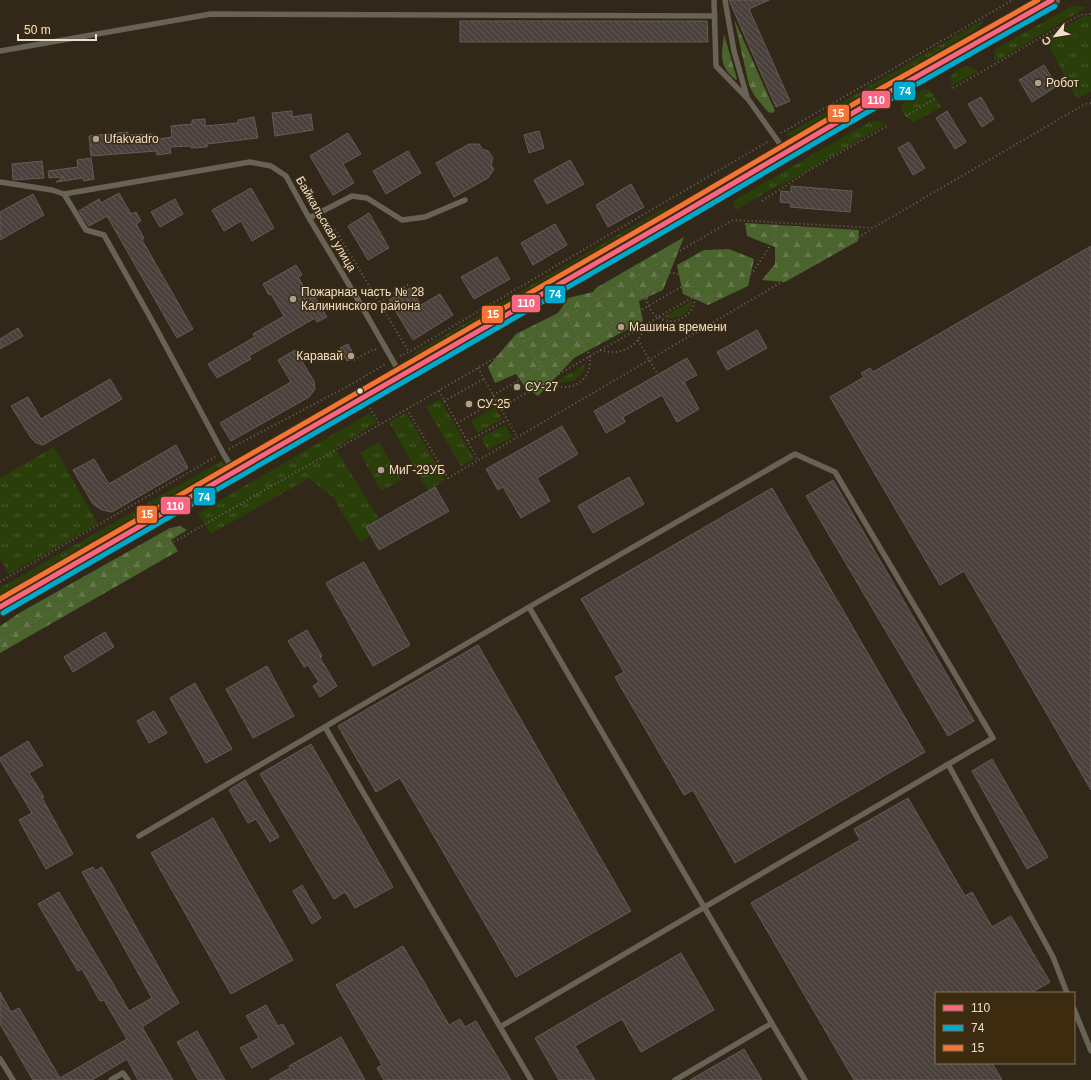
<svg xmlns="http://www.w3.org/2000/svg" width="1091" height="1080" viewBox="0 0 1091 1080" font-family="Arial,sans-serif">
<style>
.grass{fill:url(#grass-tufts)}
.forest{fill:url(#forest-firs)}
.building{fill:url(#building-back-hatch);stroke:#665b58}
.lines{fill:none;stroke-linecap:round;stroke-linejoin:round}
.path{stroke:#6a645a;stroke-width:2;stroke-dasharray:1 3;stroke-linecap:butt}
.lane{stroke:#686257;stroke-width:5.5}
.secondary{stroke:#6c6661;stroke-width:16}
.bus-1-casing{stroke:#3c2b0f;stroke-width:8}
.bus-2-casing{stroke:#3c2b0f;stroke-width:8}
.bus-3-casing{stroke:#3c2b0f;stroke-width:8}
.bus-1{stroke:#fa6682;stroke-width:5}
.bus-2{stroke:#00a9ce;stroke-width:5}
.bus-3{stroke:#f57335;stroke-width:5}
.poi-dot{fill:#aba091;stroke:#3c2b0f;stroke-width:1.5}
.bus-dot{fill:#ece1d1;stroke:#3c2b0f;stroke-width:1.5}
.labels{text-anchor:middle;stroke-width:3;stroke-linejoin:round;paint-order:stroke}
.poi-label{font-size:12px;fill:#ece1d1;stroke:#3c2b0f;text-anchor:start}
.street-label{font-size:12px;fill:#ece1d1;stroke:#3c2b0f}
.line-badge{stroke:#3c2b0f;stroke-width:1.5}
.badge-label{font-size:11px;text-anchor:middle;font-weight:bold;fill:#fff}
</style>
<defs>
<pattern id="grass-tufts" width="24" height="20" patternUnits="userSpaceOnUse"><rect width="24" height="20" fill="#2a3e09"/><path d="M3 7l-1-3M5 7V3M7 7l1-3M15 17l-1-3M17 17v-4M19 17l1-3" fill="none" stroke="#495a2c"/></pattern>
<pattern id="forest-firs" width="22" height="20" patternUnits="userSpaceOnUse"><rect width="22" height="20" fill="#4b642d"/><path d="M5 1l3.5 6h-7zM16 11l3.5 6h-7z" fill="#657a4a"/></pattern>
<pattern id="building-back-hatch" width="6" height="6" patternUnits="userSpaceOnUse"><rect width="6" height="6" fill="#4a403c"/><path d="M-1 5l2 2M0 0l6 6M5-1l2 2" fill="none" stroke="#645b57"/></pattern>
</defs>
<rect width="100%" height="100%" fill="#32281a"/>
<!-- grass -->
<path class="grass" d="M1072 6 1087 7 995 62 994 58 995 49Z
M1091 16V91L1077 99 1045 38 1082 17Z
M983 20 980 27 794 136 786 135Z
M969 66 978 71 952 86 950 77C956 71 960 68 969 66Z
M924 89 930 90 941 107 914 122C907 117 901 114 901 105Z
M877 121 886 124 789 181 776 186 736 210 733 205 735 200 869 122Z
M666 207 669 213 418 359 414 353Z
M693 300C689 314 678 321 664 317Z
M586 364C582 378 571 385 557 381Z
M440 399 474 459 461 466 426 407Z
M495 407 502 419 478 433 471 421Z
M370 413 376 423 335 448 379 519 366 527 371 535 360 542 333 497 309 478 211 534 198 513Z
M406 413 445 479 428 491 389 422Z
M505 425 512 437 488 450 481 438Z
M379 442 401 480 381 491 360 453Z
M54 447 98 524 9 574 0 558V478Z
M223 460 226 466 0 596V588Z"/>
<!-- forest -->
<path class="forest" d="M734 19 775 111 772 113 768 112 754 95 749 85Z
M724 34 737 79 736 80C718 66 722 55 724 34Z
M745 223 859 230 858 241 785 282 762 280 775 264V247L747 236Z
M684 237 663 290 639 301 643 321 574 358 538 396 525 387 516 374 495 383 488 367 516 334 558 313 568 298 593 292 596 288Z
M729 249 754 259 748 286 708 305 683 294 677 265 704 250Z
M180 526 187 530 171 540 178 551 0 653V626L21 612 170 528Z"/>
<!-- building -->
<path class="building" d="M729 0H769L749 9 790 101 776 107Z
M460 21H707L708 42H460Z
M1044 65 1057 86 1032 102 1019 80Z
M981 97 994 119 982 127 968 104Z
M292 111V117L311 114 313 130 275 136 272 113Z
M947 111 966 142 955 149 936 118Z
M254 117 258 138 207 144V147L191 148V146L170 147 171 153 157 155 156 151 91 156 89 136 128 132V135L152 134 153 140 172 137 171 126 192 124V120L205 119V126L238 123V120Z
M539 131 544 148 529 153 524 135Z
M348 133 361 154 343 164 354 183 333 195 310 156Z
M909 142 925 168 913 175 898 148Z
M469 144H479L482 149 488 151 493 158 491 165 494 169 488 178 454 197 436 163Z
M408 151 421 173 386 194 373 171Z
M91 158 94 179 84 181 83 178 56 182 64 177 49 178 48 171 78 167 77 160Z
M570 160 584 184 547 204 534 180Z
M42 161 44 178 13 180 12 164Z
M631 184 644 207 608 227 596 205Z
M791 186 852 191 850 212 790 207 791 203 780 202 781 191 791 192Z
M251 188 274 228 252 241 241 221 224 231 212 210Z
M119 193 131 214 136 212 141 221 136 224 144 238 142 240 193 329 177 338 107 216 89 226 79 211 99 199 101 203Z
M33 194 44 215 0 240V212Z
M175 199 183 214 160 227 151 212Z
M369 213 389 248 368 260 348 226Z
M555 224 567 245 533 265 521 243Z
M1091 246V790L964 571 940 585 830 397 864 377 861 373 870 368 873 372Z
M497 257 510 279 474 299 461 277Z
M296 265 302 275 298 277 311 299 315 297 327 317 317 322 315 318 249 356 251 359 217 378 208 364 255 337 253 334 284 316 271 294 269 295 263 284Z
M410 288 421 305 440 294 453 315 413 340 389 300Z
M18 328 23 336 0 349V339Z
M757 330 767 348 727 370 717 352Z
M348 344 355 357 347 361 340 348Z
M295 350 314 381 315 389 309 397 231 441 220 423 291 382 278 360Z
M687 358 697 375 684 382 699 409 677 422 662 395 623 417 625 422 606 433 594 411Z
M110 379 122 399 43 445 36 443 31 438 11 406 28 397 41 419Z
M562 426 578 454 537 478 550 501 521 518 503 487 498 490 486 469Z
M176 445 188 468 112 512 102 510 93 504 73 470 94 459 109 484Z
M629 477 644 504 593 533 578 506Z
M833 480 974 721 948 736 806 496Z
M435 487 449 511 379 550 366 527Z
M772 488 925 752 735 863 693 790 684 795 615 677 624 672 581 599Z
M364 562 410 645 373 666 326 583Z
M307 630 322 656 320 658 337 686 320 697 313 686 319 682 308 665 304 667 288 641Z
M105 632 114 647 73 672 64 657Z
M478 645 631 911 516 977 400 778 376 792 338 726Z
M267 666 294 716 253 738 226 689Z
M195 683 232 749 206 763 170 698Z
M154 711 167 733 149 743 137 721Z
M28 741 43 765 29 773 44 797 42 798 73 854 46 869 19 820 32 813 0 760V758Z
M311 744 393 887 355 908 345 892 334 899 260 774Z
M992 759 1048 857 1027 869 972 771Z
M245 780 279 837 270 842 256 819 248 823 229 790Z
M908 798 965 896 972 892 992 927 1011 916 1050 982 1031 993H936V1063H992L1002 1080H854L751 903 860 840 854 829Z
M213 818 293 960 231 994 151 853Z
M93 867 95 871 102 867 179 1003 142 1027 173 1080H138L127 1059 92 1080H33L0 1024V992L11 1012 19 1008 60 1078 127 1039 104 1000 100 1001 82 969 78 971 38 904 59 892 129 1011 152 998 82 872Z
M302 885 321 918 312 924 293 891Z
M403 946 449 1025 460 1019 465 1027 476 1021 511 1080H384L377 1068 382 1065 336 985Z
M681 953 714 1010 641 1052 622 1019 575 1046 595 1080H559L535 1038Z
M266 1005 278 1026 283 1024 294 1044 252 1068 240 1048 259 1038 246 1016Z
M197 1031 225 1080H198L177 1042Z
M341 1037 365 1080H269L290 1068 289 1066Z
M744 1049 762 1080H690Z"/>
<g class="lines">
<!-- path -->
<path class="path" d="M953 88 1080 15 1091 14
M906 116 936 98
M781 133 1013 0
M762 201 813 168 887 126
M335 229 409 352
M647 297a24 24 0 1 1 48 0a24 24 0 1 1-48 0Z
M633 278 647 303
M598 298 614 326
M380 302 409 284
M567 316 582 343
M540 362a25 25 0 1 1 50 0a25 25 0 1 1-50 0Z
M638 340 658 375
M525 341 540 367
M600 350C621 357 640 346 645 325
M400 356 409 352 769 141
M354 360 374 349 378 350
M478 368 517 437
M439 391 478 460
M493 395 690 282
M444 401 484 379
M370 408 380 425
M500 408 695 296 706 300 753 272 770 246 777 228 778 222
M407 409 448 478 872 229
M457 423 496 401
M468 441 507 420
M229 449 354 383 387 363
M0 582 217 456
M0 641 407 409 733 220 873 228 1085 104 1091 103"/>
<!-- lane -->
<path class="lane" d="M714 0 716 66 748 99 785 151
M725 0 734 51 747 97
M0 51 211 14 715 16
M0 182 52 190 64 194 86 230 104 235 155 326 223 453 234 471
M64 194 250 162 271 166 286 176 309 218 357 298 401 375
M309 218 352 196 367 198 402 220 425 217 465 200
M529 607 805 1080
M325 727 531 1080
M948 764 1053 957 1067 993
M139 836 529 607 795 454 835 472 993 738 500 1027
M1074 1009 1091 1051
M0 1059 13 1080
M111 1080 123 1073 128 1080
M675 1080 772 1023"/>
<!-- secondary -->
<path class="secondary" d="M0 607 676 217C800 143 925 70 1052 0"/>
<!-- bus-1 casing -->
<g class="bus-1-casing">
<path id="bus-1" d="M0 607 676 217 863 107 1052 0"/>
</g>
<!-- bus-2 casing -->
<g class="bus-2-casing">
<path id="bus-2" d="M3 613 679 223 866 113 1055 6"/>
</g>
<!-- bus-3 casing -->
<g class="bus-3-casing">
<path id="bus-3" d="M0 599 672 211 859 101 1038 0"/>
</g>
<!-- bus-1 -->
<use href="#bus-1" class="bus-1"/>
<!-- bus-2 -->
<use href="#bus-2" class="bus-2"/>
<!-- bus-3 -->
<use href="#bus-3" class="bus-3"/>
</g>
<!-- markers -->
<g class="poi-dot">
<circle cx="1038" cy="83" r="4"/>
<circle cx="96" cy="139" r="4"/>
<circle cx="293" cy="299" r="4"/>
<circle cx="621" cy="327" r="4"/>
<circle cx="351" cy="356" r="4"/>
<circle cx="517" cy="387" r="4"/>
<circle cx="469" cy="404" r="4"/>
<circle cx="381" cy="470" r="4"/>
</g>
<circle class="bus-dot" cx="360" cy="391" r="3.5"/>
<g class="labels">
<!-- poi labels -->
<g class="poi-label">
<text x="1046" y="87">Робот</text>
<text x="104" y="143">Ufakvadro</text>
<text x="301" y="296">Пожарная часть № 28<tspan x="301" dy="14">Калининского района</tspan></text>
<text x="629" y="331">Машина времени</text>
<text x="343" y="360" text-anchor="end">Каравай</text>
<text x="525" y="391">СУ-27</text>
<text x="477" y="408">СУ-25</text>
<text x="389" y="474">МиГ-29УБ</text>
</g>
<!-- street labels -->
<g class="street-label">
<text transform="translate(326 224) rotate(60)" y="4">Байкальская улица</text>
</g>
</g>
<g class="line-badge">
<rect x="893" y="81" width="23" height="20" rx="4" fill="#00a9ce"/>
<rect x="861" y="90" width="30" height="19" rx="4" fill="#fa6682"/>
<rect x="827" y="104" width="23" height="19" rx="4" fill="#f57335"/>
<rect x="544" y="285" width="22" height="19" rx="4" fill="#00a9ce"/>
<rect x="511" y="294" width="30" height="19" rx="4" fill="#fa6682"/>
<rect x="481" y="305" width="23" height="19" rx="4" fill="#f57335"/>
<rect x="193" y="487" width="23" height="19" rx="4" fill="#00a9ce"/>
<rect x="160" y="496" width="31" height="19" rx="4" fill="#fa6682"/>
<rect x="136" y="505" width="22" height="19" rx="4" fill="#f57335"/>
</g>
<g class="badge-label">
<text x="905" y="95">74</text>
<text x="876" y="104">110</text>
<text x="838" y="117">15</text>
<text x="555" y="298">74</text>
<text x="526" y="307">110</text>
<text x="493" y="318">15</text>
<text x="204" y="501">74</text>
<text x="175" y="510">110</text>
<text x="147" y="518">15</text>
</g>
<!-- legend -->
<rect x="935" y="992" width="140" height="72" fill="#3c2b0f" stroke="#82745d"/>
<rect x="943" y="1005" width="20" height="6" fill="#fa6682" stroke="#82745d"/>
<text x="971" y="1012" font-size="12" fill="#ece1d1">110</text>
<rect x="943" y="1025" width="20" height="6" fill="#00a9ce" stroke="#82745d"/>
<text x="971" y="1032" font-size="12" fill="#ece1d1">74</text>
<rect x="943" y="1045" width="20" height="6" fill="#f57335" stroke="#82745d"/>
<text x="971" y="1052" font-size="12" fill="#ece1d1">15</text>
<!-- north arrow -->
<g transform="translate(1055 36) rotate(240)" stroke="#3c2b0f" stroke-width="3" paint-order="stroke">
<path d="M0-3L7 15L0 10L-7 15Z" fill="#ece1d1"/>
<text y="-6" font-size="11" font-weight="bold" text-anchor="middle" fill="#ece1d1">С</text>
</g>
<!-- scale -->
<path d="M18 34v6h78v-6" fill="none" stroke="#ece1d1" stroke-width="2"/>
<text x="24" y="34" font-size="12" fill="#ece1d1" stroke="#3c2b0f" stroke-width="3" paint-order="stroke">50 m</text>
</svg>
